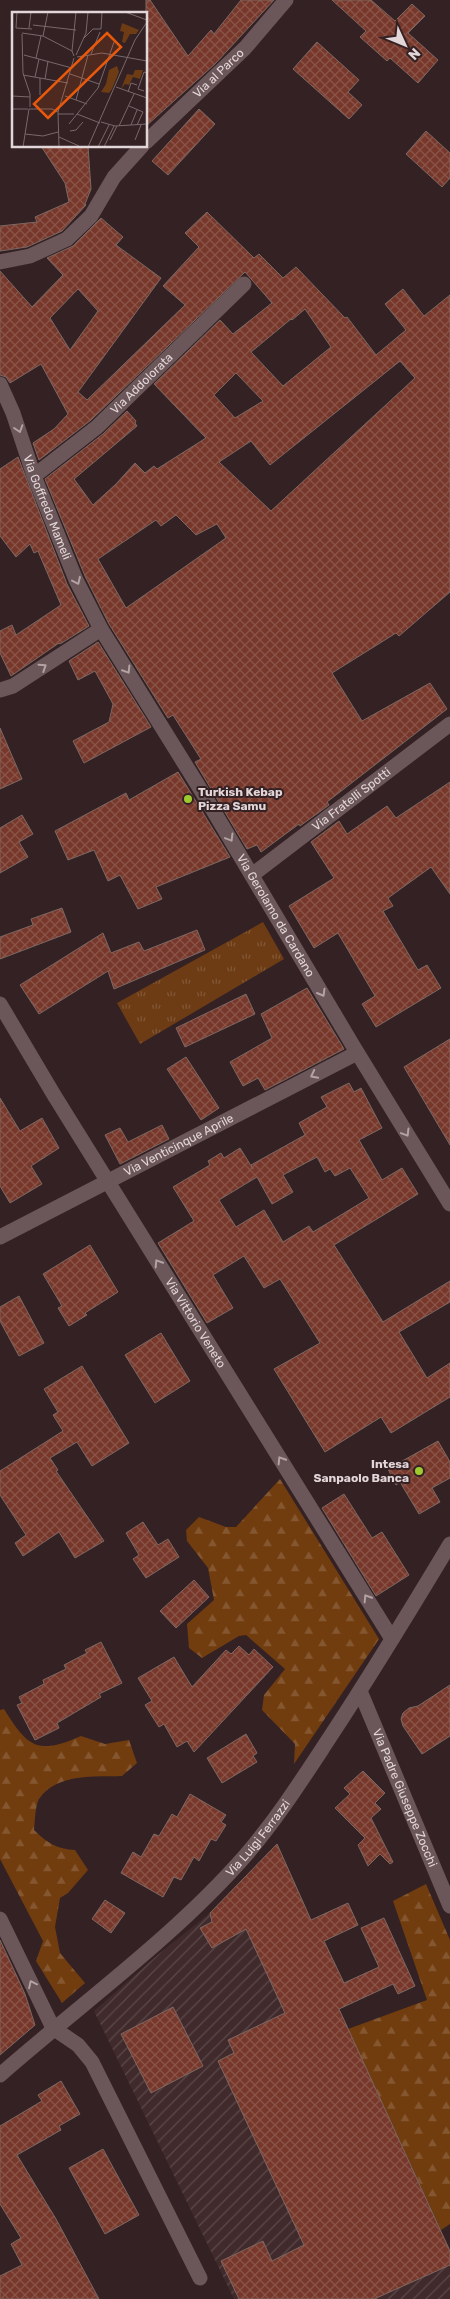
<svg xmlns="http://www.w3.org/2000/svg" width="450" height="2299" viewBox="0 0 450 2299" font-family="Rubik,sans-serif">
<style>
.industrial{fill:url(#industrial-furrows)}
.grass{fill:url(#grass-tufts)}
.forest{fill:url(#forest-firs)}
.building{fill:url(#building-cross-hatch);stroke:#7c6863;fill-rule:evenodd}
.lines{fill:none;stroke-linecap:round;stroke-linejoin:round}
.street{stroke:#6b5659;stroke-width:15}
.oneway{stroke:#b3a3a5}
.poi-dot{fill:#9eca2e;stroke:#332124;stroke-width:2}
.labels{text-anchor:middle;stroke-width:4;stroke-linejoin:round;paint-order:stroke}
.street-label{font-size:12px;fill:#e3d6d8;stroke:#332124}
.poi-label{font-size:12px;font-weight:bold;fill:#e3d6d8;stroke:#332124;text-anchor:start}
.inset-road{fill:none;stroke:#79696c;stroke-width:1}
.view{fill:#e8590c;fill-opacity:0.15;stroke:#e8590c;stroke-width:2.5}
.inset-edge{fill:none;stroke:#e3d6d8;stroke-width:2.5}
</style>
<defs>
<pattern id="industrial-furrows" width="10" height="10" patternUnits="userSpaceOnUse" patternTransform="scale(1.25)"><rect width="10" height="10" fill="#412a2c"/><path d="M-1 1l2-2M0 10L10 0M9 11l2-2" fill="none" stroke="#5c484a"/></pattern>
<pattern id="grass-tufts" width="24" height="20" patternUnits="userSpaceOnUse" patternTransform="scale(1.25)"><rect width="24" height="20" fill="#6d3c15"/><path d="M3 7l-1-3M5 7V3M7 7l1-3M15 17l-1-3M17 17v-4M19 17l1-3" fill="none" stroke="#825736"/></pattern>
<pattern id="forest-firs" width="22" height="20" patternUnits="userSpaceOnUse" patternTransform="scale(1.25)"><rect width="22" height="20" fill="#713c0e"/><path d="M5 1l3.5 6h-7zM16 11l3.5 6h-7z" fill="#855730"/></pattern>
<pattern id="building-cross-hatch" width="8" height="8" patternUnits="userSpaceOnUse" patternTransform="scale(1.25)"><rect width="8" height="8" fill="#77382b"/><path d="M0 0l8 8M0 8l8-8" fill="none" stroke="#8a5449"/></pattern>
</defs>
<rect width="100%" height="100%" fill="#332124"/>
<!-- industrial -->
<path class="industrial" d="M277 1844 305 1906 273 1926 348 2029 450 2251V2299H234L94 2011 160 1953 210 1913Z"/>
<!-- grass -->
<path class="grass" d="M263 922 284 959 140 1044 117 1003Z"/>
<!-- forest -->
<path class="forest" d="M280 1479 379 1639 294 1764 295 1744 262 1710 264 1695 285 1669 246 1635 239 1636 202 1658 189 1648 187 1624 214 1600 208 1568 187 1541 186 1530 199 1517 226 1527H236Z
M4 1709C28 1748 38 1755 81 1736L105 1744 129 1740 137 1763 122 1776C95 1777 56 1773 39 1799 35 1806 35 1822 34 1830 47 1843 57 1849 75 1850L88 1870 68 1893 60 1898 55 1927 60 1953 85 1983 62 2003 36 1961 43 1941 0 1859V1710Z
M426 1884 450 1940V2224L441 2230 348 2029 427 2000 393 1901Z"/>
<!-- building -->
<path class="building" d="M146 0H150L188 56 211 30 214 34 241 0H274L215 64 146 126Z
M332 0H371L395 21 412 4 425 16 408 33 438 60 418 83 390 58 387 61 360 37 366 31Z
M317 42 359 80 348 92 362 105 349 119 293 69Z
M199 109 215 124 168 175 152 161Z
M426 131 450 153V178L442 187 406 154Z
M41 146H88L91 189 85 204 86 205 62 231 27 247 0 251V226L37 222 35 217 69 202 65 183Z
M207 212 254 258 259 254 283 278 296 267 345 318 347 317 376 355 406 330 385 304 403 289 424 316 450 295V592L399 636 396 633 332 673 362 721 430 683 447 709 327 802 329 805 300 826 299 824 261 852 257 845 247 849 195 762 201 759 173 715 168 718 109 624 85 576 45 479 103 434 127 411 136 421 135 423 137 426 74 479 93 505 116 484 135 463 145 473 154 466 157 469 206 438 154 384 220 320 233 334 272 303 245 272 91 420 39 460 33 443 54 429 68 414 41 364 10 383 6 377 0 375V271L32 307 63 275 47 258 73 246 101 218 123 237 116 245 161 278 78 392 87 400 185 305 163 286 199 247 185 233ZM78 289 98 311 70 350 50 318ZM305 309 331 347 283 386 251 352 291 319 292 320ZM400 361 415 378 271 511 219 462 251 441 270 465ZM236 373 263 401 235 418 214 395ZM176 515 196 535 217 524 226 538 126 608 98 559 156 520 161 526Z
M18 457 67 584 89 626 60 644 59 643 11 676 0 653V631L12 625 16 635 61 605 38 551 34 553 30 544 16 557 0 536V469Z
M98 642 151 727 84 763 73 741 109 722 113 704 95 671 78 680 69 661Z
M0 728 22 779 0 789Z
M178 772 230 857 156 887 162 899 138 909 120 875 108 881 94 850 68 860 55 831 126 793 129 800Z
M450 782V894L431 867 388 898 393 906 383 911 418 970 427 965 441 988 376 1027 362 1004 375 996 338 933 314 948 289 906 334 878 311 842 339 821 347 834 387 806 396 818Z
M22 815 33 834 19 842 28 857 0 873V828Z
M62 908 71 932 0 959V937L33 925 31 919Z
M197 930 205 950 114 989 108 971 39 1014 20 985 103 933 111 953 139 942 144 951Z
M307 988 344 1049 265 1090 258 1078 243 1086 230 1062 272 1038 261 1014Z
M246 994 255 1014 185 1047 176 1028Z
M450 1039V1145L404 1067Z
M186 1057 219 1108 201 1120 167 1069Z
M349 1083 354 1092 361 1088 382 1128 359 1140 382 1180 402 1168 418 1194 334 1245 383 1322 450 1281V1302L399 1332 427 1378 450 1363V1397L391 1433 381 1417 325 1452 274 1369 320 1343 280 1279 264 1288 244 1256 213 1275 233 1308 207 1323 158 1243 194 1221 173 1187 210 1165 208 1161 221 1153 224 1158 240 1148 253 1169 251 1165 305 1135 299 1123 327 1107 321 1097ZM317 1157 325 1172 330 1169 335 1176 350 1168 369 1198 313 1232 309 1226 283 1242 264 1210 236 1227 219 1200 257 1177 272 1204 293 1192 283 1175Z
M0 1098 20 1131 42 1118 59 1148 31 1166 42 1184 10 1203 0 1186Z
M162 1125 169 1139 120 1164 105 1135 120 1128 128 1142Z
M90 1245 118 1292 85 1313 87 1315 69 1326 58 1308 62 1306 43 1274Z
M19 1296 44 1343 19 1356 0 1321V1307Z
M161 1333 190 1381 155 1403 125 1355Z
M82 1366 129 1443 92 1466 77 1442 50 1458 58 1470 56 1471 104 1541 75 1558 59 1532 23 1556 15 1543 26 1535 0 1495V1471L63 1431 53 1415 58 1412 44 1389Z
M438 1441 450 1462V1478L432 1488 440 1502 419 1514 400 1482 396 1485 388 1469Z
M344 1494 372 1538 382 1532 409 1575 376 1596 322 1508Z
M143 1522 158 1545 168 1539 179 1557 146 1578 133 1559 139 1555 126 1533Z
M194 1580 209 1597 176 1628 160 1611Z
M101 1642 122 1683 99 1694 101 1697 57 1723 59 1728 35 1740 17 1705 22 1703 19 1697 44 1684 43 1680 66 1669 64 1665 87 1653 85 1650Z
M239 1646 249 1655 254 1649 273 1667 194 1752 187 1741 177 1747 164 1724 159 1727 145 1705 152 1701 138 1678 174 1657 192 1687 226 1650 231 1654Z
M450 1685V1736L422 1754 403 1726 401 1719 403 1713 409 1708 418 1706Z
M246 1734 257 1753 253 1756 257 1762 222 1783 207 1758Z
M363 1771 385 1793 375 1803 381 1809 371 1818 393 1862 390 1864 380 1854 368 1866 358 1845 365 1838 335 1808 350 1794 344 1788Z
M190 1794 226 1815 221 1822 226 1825 216 1841 211 1839 199 1861 194 1857 181 1880 174 1877 163 1897 121 1873 133 1852 141 1857 154 1834 159 1836 172 1814 177 1817Z
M277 1844 311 1920 348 1903 358 1925 324 1941 344 1983 379 1967 361 1928 384 1918 415 1986 398 1994 393 1984 339 2009 450 2251V2265L374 2299H239L221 2261 263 2241 272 2261 304 2245 218 2061 234 2053 228 2040 285 2013 246 1929 212 1948 200 1928 212 1922 210 1913Z
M105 1900 125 1913 111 1933 92 1919Z
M0 1940 25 1994 35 2025 0 2055Z
M173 2007 203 2066 151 2093 121 2034Z
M61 2081 80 2114 59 2126 61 2130 17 2155 56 2219 99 2299H0V2276L22 2265 11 2244 21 2238 0 2204V2126L42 2101 38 2095Z
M103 2149 139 2215 105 2234 69 2168Z"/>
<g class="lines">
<!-- street -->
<g class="street">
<path id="s1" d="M146 142 245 48 286 0"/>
<path d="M0 262 30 256 67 239 91 216 114 177 142 146"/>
<path id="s2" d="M0 384 13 413 34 476 76 580 101 629 204 795 352 1044 450 1204"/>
<path id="s3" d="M34 476 97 427 244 284"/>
<path d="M0 690 13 686 101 629"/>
<path id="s4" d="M252 875 450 724"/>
<path id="s5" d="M0 1004 54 1095 392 1639"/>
<path id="s6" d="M0 1237 357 1053"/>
<path id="s7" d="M360 1691 450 1906"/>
<path d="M0 1919 53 2028"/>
<path d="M53 2028 78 2045 92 2062 200 2278"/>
<path id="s8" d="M0 2075C82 2003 173 1938 245 1856 277 1819 303 1778 330 1737 372 1673 411 1609 450 1544"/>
</g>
</g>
<!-- one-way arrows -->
<defs><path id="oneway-chevron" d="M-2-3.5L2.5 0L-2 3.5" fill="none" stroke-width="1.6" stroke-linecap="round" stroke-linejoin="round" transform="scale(1.25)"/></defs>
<g class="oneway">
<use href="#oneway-chevron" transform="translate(19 429) rotate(72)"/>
<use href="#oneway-chevron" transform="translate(77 581) rotate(65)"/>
<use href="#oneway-chevron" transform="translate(43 667) rotate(-33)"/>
<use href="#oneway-chevron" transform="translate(127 670) rotate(58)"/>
<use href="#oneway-chevron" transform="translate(230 838) rotate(59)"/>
<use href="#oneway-chevron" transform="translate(322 993) rotate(60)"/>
<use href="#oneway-chevron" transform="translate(314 1075) rotate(153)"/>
<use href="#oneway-chevron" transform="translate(406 1133) rotate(59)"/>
<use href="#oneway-chevron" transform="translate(158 1263) rotate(-122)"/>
<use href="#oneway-chevron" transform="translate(281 1460) rotate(-122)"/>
<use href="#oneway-chevron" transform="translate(367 1598) rotate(-122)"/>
<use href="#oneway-chevron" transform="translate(32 1984) rotate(-116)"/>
</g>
<!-- markers -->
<g class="poi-dot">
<circle cx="188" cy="799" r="5"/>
<circle cx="419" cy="1471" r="5"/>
</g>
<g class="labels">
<!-- street labels -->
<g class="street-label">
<text dy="4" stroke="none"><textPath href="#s1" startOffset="100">Via al Parco</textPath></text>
<text dy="4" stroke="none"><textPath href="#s3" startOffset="142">Via Addolorata</textPath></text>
<text dy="4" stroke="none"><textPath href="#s2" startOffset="132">Via Goffredo Mameli</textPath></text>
<text dy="4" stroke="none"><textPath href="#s4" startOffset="125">Via Fratelli Spotti</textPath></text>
<text dy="4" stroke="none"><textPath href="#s2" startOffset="601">Via Gerolamo da Cardano</textPath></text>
<text dy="4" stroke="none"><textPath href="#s6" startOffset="201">Via Venticinque Aprile</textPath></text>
<text dy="4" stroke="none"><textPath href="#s5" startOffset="374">Via Vittorio Veneto</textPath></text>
<text dy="4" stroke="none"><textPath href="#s7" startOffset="116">Via Padre Giuseppe Zocchi</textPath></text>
<text dy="4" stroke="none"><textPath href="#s8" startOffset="351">Via Luigi Ferrazzi</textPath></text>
</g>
<!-- poi labels -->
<g class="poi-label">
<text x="198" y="796">Turkish Kebap<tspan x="198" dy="14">Pizza Samu</tspan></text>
<text x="409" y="1468" text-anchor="end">Intesa<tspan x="409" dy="14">Sanpaolo Banca</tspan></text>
</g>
</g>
<!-- overview -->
<g transform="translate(12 12)">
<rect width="135" height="135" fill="#332124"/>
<path d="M110 11 127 18 124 22H118L113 31 110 30 112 20 108 19ZM105 54 107 60 100 77 97 81 89 80 94 72 97 58ZM123 58H131L128 67 121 65 117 73 113 72 109 77 115 62 121 63Z" fill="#6d3c15"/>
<path class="inset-road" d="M5 0 4 16 20 17M113 0 135 8M21 13 64 18M17 16 19 0M10 21 31 24 60 39M10 22 11 61 18 82V95M31 24 36 0M72 26 81 17H89L90 0M79 42 88 20M12 43 60 56M64 43 74 21 76 0M62 44 60 39 64 0M65 45 90 41 135 49M24 46 29 24M58 62 87 72M11 63 56 71M23 65 27 47M28 66V83M33 67 36 49M104 75 135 86M132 79 126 77 132 60 135 61M116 80 119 71 125 73M0 84 18 85M53 84 75 92M64 88 76 43M117 94 131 100 125 113M0 97H16M17 97H40L46 100M46 102H62M65 102 88 111M89 110 103 114 135 112M57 112 86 76 102 30M119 113 125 98M107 114 122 82M58 119 64 118 71 110M13 122 31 124 46 120M47 125 67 134M98 128 105 114M123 128 129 113M11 135 17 97M47 135 46 100 62 46M76 135 123 28 135 10M86 135 97 113M92 135 102 114"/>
<path class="view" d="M95 21 109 35 36 106 22 92Z"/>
<rect width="135" height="135" class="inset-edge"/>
</g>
<!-- north arrow -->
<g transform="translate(405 45) rotate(134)" stroke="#332124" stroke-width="4" paint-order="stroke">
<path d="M0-4L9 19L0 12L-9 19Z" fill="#e3d6d8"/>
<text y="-8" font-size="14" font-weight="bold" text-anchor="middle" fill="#e3d6d8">N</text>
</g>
</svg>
